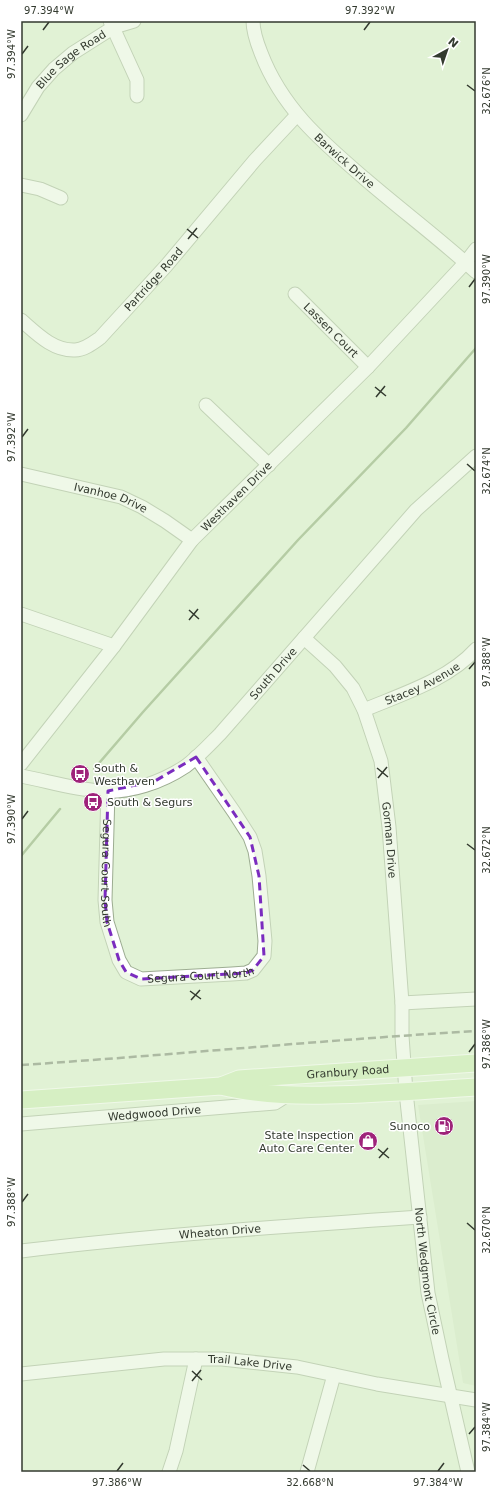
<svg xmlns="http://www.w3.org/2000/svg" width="497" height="1493" viewBox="0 0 497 1493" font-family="'DejaVu Sans',sans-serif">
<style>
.built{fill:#d3e7c5}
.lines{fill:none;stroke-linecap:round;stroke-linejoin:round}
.stream{stroke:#7f9e69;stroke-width:2.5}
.minor-casing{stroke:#9dad92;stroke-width:15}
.major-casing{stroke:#fff;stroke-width:19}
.minor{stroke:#fff;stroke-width:13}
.major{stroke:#c8ecad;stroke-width:17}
.rail{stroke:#6b7565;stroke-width:2.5;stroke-dasharray:8 4;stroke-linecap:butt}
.marked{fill:none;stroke:#7b2cbf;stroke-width:3;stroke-dasharray:8 5;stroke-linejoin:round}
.ticks{fill:none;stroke:#333a2f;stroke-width:1.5}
.labels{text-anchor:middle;stroke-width:3;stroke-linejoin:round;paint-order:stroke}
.street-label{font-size:11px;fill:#333a2f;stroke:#fff}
.poi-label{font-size:11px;fill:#333a2f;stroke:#fff;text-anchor:start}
.neatline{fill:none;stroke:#333a2f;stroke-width:1.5}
.ticks-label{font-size:10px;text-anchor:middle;fill:#333a2f}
</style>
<rect width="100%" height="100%" fill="#e1f2d6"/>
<!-- built -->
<path class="built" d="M476 1101V1386L463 1383 418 1105Z"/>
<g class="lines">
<!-- stream -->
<path class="stream" d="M94 769 143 712 298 540 406 428 476 348
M21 856 60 809"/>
<!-- minor casing -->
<g class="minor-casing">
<g id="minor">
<path d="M110 21 137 80V96"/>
<path id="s1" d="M253 21C253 32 257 43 261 53 282 108 321 141 364 178 401 210 440 239 476 272"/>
<path id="s2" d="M21 115 38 87 54 69 73 53 114 27 134 21"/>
<path d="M21 185 40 189 61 198"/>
<path id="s3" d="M295 294 368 367"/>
<path id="s4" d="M21 320C36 333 53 351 75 350 84 350 93 343 100 338L166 266 255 160 297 115"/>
<path d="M206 405 269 465"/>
<path id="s5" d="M21 474 121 497 142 507 165 521 192 540"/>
<path d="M21 614 114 646"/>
<path id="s6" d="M304 638 335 666 353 688 364 710 381 761 389 827 402 1003V1036L406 1092 428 1293 442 1359 468 1472"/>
<path id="s7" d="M364 710C402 694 448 680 476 649"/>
<path id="s8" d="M21 764 114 646 192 540 368 367 466 262 476 249"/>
<path id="s9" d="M21 776C47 781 73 789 99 791 129 794 162 782 186 766 198 757 209 745 220 734L416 510 476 456"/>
<path id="s10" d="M108 791 105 900 107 922 119 960 126 972 141 979 232 974 246 973 253 970 264 956 265 941 259 876 255 851 250 837 234 812 196 757"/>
<path d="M402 1003 476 999"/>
<path id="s11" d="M21 1124 275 1103 286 1096"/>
<path id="s12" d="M21 1251C154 1235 287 1226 420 1217"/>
<path id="s13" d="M21 1374 164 1359H222L297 1367 377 1384 476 1400"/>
<path d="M169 1472 176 1451 196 1359"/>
<path d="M307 1472 334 1375"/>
</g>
</g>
<!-- major casing -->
<g class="major-casing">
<g id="major">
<path d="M221 1086C257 1095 293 1096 330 1095 379 1094 427 1090 476 1087"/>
<path id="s14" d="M21 1100 221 1086 239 1079 476 1063"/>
</g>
</g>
<!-- minor -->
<use href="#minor" class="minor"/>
<!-- major -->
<use href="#major" class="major"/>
<!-- rail -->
<path class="rail" d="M21 1065C173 1055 324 1040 476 1031"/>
</g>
<!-- marked area -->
<path d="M0 0H497V1493H0ZM196 757 250 837 259 876 264 956 253 970 246 973 141 979 126 972 119 960 107 922 105 900 108 791 155 781Z" fill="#e1f2d6" fill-opacity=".55" fill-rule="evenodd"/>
<path class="marked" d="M196 757 250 837 259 876 264 956 253 970 246 973 141 979 126 972 119 960 107 922 105 900 108 791 155 781Z"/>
<!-- ticks -->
<path class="ticks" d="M43 30 49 22M364 30 370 22M22 54 28 46M467 85 475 91M187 229 198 238M188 239 197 228M469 287 475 279M375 387 386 396M376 397 385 386M22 437 28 429M467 464 475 471M189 610 199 619M189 620 198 609M469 669 475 662M377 768 388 777M378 778 387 767M22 819 28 811M467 844 475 850M190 991 201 999M191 1000 200 990M469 1052 475 1044M378 1149 389 1158M379 1158 388 1148M22 1202 28 1194M467 1223 475 1230M192 1371 202 1380M192 1381 201 1370M469 1434 475 1427M303 1465 310 1471M117 1471 123 1463M438 1471 444 1463"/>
<!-- icons -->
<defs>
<g id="bus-disc" transform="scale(1)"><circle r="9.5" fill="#9e237a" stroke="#fff"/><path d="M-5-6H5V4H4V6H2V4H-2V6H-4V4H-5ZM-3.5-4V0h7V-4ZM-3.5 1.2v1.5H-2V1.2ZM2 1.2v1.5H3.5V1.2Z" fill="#fff"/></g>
<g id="fuel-disc" transform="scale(1)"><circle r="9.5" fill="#9e237a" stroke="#fff"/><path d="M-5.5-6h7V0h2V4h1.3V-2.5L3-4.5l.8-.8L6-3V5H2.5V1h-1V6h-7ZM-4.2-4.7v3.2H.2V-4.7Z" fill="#fff"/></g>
<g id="shop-disc" transform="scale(1)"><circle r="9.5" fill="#9e237a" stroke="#fff"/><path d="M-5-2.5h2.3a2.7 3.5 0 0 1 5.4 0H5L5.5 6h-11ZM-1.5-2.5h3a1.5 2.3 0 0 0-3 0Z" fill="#fff"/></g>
</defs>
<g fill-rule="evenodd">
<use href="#bus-disc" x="80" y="774"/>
<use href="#bus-disc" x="93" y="802"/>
<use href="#fuel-disc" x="444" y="1126"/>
<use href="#shop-disc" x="368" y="1141"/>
</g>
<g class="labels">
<!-- street labels -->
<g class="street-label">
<text dy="4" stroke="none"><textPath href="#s2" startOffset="76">Blue Sage Road</textPath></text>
<text dy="4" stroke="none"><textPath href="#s1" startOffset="171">Barwick Drive</textPath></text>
<text dy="4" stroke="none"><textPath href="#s4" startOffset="171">Partridge Road</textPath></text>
<text dy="4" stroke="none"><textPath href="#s3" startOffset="51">Lassen Court</textPath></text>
<text dy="4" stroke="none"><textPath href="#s8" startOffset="344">Westhaven Drive</textPath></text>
<text dy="4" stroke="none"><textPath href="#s5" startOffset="93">Ivanhoe Drive</textPath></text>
<text dy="4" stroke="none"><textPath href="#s9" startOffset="299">South Drive</textPath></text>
<text dy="4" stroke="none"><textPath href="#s7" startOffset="64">Stacey Avenue</textPath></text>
<text dy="4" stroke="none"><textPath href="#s6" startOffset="228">Gorman Drive</textPath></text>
<text dy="4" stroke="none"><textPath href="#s10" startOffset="82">Segura Court South</textPath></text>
<text dy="4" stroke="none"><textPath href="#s10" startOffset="261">Segura Court North</textPath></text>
<text dy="4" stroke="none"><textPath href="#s14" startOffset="329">Granbury Road</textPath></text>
<text dy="4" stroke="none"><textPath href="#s11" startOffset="134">Wedgwood Drive</textPath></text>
<text dy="4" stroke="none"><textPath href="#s12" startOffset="200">Wheaton Drive</textPath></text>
<text dy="4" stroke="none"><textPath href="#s6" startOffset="661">North Wedgmont Circle</textPath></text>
<text dy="4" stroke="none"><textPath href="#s13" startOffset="230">Trail Lake Drive</textPath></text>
</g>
<!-- poi labels -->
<g class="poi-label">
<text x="94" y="772">South &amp;<tspan x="94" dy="13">Westhaven</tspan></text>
<text x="107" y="806">South &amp; Segurs</text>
<text x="430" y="1130" text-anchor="end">Sunoco</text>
<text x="354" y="1139" text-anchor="end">State Inspection<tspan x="354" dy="13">Auto Care Center</tspan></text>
</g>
</g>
<!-- border -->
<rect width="497" height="1493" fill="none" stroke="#ffffff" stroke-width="44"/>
<!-- north arrow -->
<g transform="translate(447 50) rotate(40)" stroke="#ffffff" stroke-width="3" paint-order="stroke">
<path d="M0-3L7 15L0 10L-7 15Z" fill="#333a2f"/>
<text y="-6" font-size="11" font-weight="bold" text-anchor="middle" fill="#333a2f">N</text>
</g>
<rect x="22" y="22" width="453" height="1449" class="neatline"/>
<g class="ticks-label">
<text x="49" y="14">97.394°W</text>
<text x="370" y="14">97.392°W</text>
<text transform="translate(11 54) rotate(-90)" y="4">97.394°W</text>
<text transform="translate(486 91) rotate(-90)" y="4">32.676°N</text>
<text transform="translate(486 279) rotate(-90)" y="4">97.390°W</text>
<text transform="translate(11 437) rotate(-90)" y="4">97.392°W</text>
<text transform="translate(486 471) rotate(-90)" y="4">32.674°N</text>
<text transform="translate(486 662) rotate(-90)" y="4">97.388°W</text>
<text transform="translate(11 819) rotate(-90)" y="4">97.390°W</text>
<text transform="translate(486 850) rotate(-90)" y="4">32.672°N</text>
<text transform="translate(486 1044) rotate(-90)" y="4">97.386°W</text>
<text transform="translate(11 1202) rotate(-90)" y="4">97.388°W</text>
<text transform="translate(486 1230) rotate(-90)" y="4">32.670°N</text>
<text transform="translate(486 1427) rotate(-90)" y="4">97.384°W</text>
<text x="117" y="1486">97.386°W</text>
<text x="310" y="1486">32.668°N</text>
<text x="438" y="1486">97.384°W</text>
</g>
</svg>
